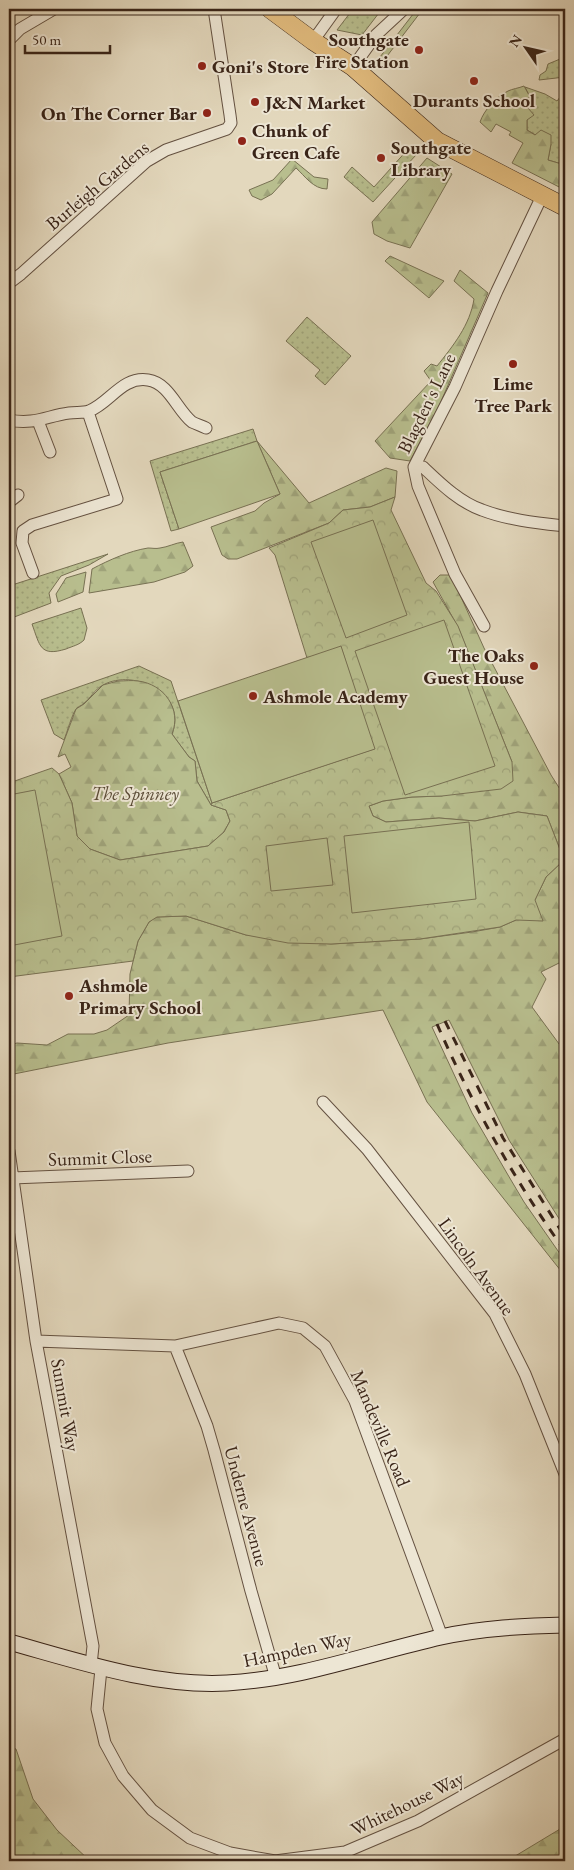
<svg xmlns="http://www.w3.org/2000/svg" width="574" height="1870" viewBox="0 0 574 1870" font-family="'EB Garamond',serif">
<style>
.grass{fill:url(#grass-dots);stroke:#787153}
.forest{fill:url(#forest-firs);stroke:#787153}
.park{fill:url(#park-crowns);stroke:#787153}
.pitch{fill:#b8be8e;stroke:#787153}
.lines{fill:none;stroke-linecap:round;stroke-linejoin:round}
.street-casing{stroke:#645141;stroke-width:13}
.secondary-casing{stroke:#392418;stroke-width:17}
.primary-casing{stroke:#392418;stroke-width:19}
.street{stroke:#ede6d4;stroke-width:11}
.secondary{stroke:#ede6d4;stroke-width:15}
.primary{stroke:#e2bc7e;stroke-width:18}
.rail{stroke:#392418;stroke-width:3;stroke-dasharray:9 9;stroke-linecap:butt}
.poi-dot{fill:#8f2418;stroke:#ede6d4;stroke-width:2}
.labels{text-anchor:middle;stroke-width:4;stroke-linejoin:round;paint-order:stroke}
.poi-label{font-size:19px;font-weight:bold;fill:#392418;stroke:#ede6d4;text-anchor:start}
.street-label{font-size:19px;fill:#392418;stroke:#ede6d4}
.park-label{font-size:19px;font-style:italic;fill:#594a36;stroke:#ede6d4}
</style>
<defs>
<pattern id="grass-dots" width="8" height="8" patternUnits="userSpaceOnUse" patternTransform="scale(1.25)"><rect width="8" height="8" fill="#b8be8e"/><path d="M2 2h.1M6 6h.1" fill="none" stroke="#9fa37a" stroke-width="1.8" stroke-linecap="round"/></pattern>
<pattern id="forest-firs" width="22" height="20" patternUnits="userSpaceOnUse" patternTransform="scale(1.25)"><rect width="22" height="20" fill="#b8be8e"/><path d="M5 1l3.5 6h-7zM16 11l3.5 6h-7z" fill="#9fa37a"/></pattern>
<pattern id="park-crowns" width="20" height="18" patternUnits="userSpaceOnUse" patternTransform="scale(1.25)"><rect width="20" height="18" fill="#b8be8e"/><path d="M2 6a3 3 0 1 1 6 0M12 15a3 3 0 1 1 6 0" fill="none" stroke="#9fa37a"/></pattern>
</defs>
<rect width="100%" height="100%" fill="#e3d8bd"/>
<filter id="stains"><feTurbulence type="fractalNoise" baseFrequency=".004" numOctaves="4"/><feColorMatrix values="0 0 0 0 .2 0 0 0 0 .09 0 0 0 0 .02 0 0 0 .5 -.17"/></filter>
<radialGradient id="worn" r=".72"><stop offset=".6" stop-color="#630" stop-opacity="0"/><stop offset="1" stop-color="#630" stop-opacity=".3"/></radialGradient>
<!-- grass -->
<path class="grass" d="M353 9H382L362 35 337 30Z
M565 57V77L539 80 540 75 546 71 548 64Z
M525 87 545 94 557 101 565 91V165L548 160 551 144 527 130V120L521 101 530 97Z
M409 148 416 155 373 202 344 177 352 167 374 187Z
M307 317 351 356 325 385 315 376 320 370 286 341Z
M253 429 257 441 160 472 179 529 171 531 150 461Z
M108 554 89 565 61 576 49 593 51 603 9 619V586Z
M81 608 87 628 84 640C79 645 73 646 66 649 40 657 40 646 32 624Z
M139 666 171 681 212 803 211 805 197 781 195 761 189 757 172 734C188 694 134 668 103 685 95 689 90 699 83 704 81 706 79 706 77 708 72 713 67 733 64 740L54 734 41 700Z"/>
<!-- forest -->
<path class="forest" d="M417 9H423L381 64 379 63 380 57Z
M524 86 530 97 522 101 534 115 527 120V130L535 135 541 130 551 135V144L548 160 565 165V190L512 163 523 143 509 135 511 132 496 124 491 132 480 122C484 110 496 97 508 91 512 89 519 88 524 86Z
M427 158 452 174 410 248 387 241 374 234 372 222Z
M292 159 314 177 328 179 327 189C313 189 305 176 296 168L272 194 261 200 252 196 249 190 273 180Z
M390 256 444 281 429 298 385 261Z
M460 270 488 293 439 406 410 461 390 458 375 441 431 381 424 371 431 364 437 366C453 346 470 325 474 299L454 281Z
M257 441 309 503 386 468 397 471 395 497 370 507 343 510 329 523 237 559H228L222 555 211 527 255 511 264 503 280 494Z
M183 542 193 566 185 572 154 582 89 593 92 569C109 560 129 551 148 548 152 548 156 549 160 548 168 547 175 543 183 542Z
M86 572 83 592 58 602 56 594 66 578Z
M440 575H451L484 648 551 775 565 797V960L541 972 546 979 532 1007 565 1052V1178L560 1182 565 1189V1228L509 1140 449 1020 432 1027 472 1113 508 1175 524 1202 565 1261V1276L427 1102 383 1010 168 1043 9 1075V1045L17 1043 47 1045 68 1034H94L107 1030 129 1015 130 974 138 941 149 922 156 917 186 916 246 935 331 944 420 939 472 932 500 927 516 920 535 900 546 877 564 860 547 816 518 812 475 821 439 818 386 822 373 816 369 806 383 801 412 797 442 796 512 762 458 627 433 582Z
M118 681C125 681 132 680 138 681 164 684 182 709 172 734L189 757 195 761 197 781 211 805 226 810 230 821 224 832 208 846 120 860 90 849 77 836 72 803 59 774 71 767 65 754 58 757 76 709 84 704 103 685Z
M9 1747 16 1749 33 1799 57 1830 90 1861H9Z
M565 1826V1861H507Z"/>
<!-- park -->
<path class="park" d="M395 497 391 510 426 583 436 591 458 626 512 762 513 781 501 789 442 796 412 797 383 801 369 806 373 816 386 822 439 818 475 821 518 812 547 816 564 860 546 877 535 900 543 921 516 920 500 927 420 939 331 944 288 943 246 935 186 916 157 917 149 922 138 941 133 961 9 977V783L52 768 59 774 72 803 77 836 90 849 120 860 208 846 224 832 230 821 226 810 211 805 212 803 374 749 341 647 307 658 275 555 269 548 329 523 343 510 370 507Z"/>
<!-- pitch -->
<path class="pitch" d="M257 441 280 494 179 529 160 472Z
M373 520 407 615 346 638 311 542Z
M444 620 495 766 405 795 355 651Z
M341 646 375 749 212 803 178 701Z
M35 790 62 936 9 946V795Z
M469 822 476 899 352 913 344 836Z
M327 838 333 885 271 891 266 846Z"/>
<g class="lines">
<!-- street casing -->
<g class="street-casing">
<path id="street" d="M9 40 20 29 54 9
M313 41 336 9
M353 67 376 35 404 9
M9 283 21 274 147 161 166 150 227 129 231 123 230 115 214 9
M9 420C34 425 47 416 69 413 76 412 83 413 89 411 110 403 122 376 148 380 169 383 177 410 192 422 196 424 202 426 206 428
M38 421 50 452
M414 467H423C440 483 459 502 482 510 508 520 538 523 565 526
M9 502 18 495
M33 573 22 543 23 531 32 525 117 499 88 412
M484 626 455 574 418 486 414 467 455 387 497 291 542 196
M323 1102 367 1149 495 1314 525 1374 565 1474
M9 1151 36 1341 93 1646 91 1665
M12 1178 188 1171
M36 1341 175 1346 279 1323 303 1328 325 1346 355 1401 442 1637
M175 1346 207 1426 214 1450 251 1591 276 1678
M101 1669 97 1709 105 1743 123 1776 152 1810 190 1838 230 1853 275 1861 345 1852 418 1821 565 1739"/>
</g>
<!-- secondary casing -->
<g class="secondary-casing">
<path id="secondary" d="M9 1642C78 1661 154 1687 227 1683 300 1679 370 1653 441 1637 482 1628 524 1626 565 1625"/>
</g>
<!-- primary casing -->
<g class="primary-casing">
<path id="primary" d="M270 9 313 41 353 67 437 141 565 207"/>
</g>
<!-- street -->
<use href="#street" class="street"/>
<!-- secondary -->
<use href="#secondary" class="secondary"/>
<!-- primary -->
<use href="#primary" class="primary"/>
<!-- rail -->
<path class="rail" d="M445 1021 503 1138 565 1237
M437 1024C472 1104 514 1180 565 1251"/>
</g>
<!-- markers -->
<g class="poi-dot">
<circle cx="419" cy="50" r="5"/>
<circle cx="202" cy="66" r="5"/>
<circle cx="474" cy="81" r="5"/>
<circle cx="255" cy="102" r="5"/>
<circle cx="207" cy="113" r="5"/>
<circle cx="242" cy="141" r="5"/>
<circle cx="381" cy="158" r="5"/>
<circle cx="513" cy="364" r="5"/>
<circle cx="534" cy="666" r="5"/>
<circle cx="253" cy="696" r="5"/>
<circle cx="69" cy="996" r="5"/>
</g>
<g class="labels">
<!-- poi labels -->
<g class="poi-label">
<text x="409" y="46" text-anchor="end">Southgate<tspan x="409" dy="22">Fire Station</tspan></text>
<text x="212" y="73">Goni's Store</text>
<text x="474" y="107" text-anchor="middle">Durants School</text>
<text x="265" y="109">J&amp;N Market</text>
<text x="197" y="120" text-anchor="end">On The Corner Bar</text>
<text x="252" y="137">Chunk of<tspan x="252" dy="22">Green Cafe</tspan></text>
<text x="391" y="154">Southgate<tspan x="391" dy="22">Library</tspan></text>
<text x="513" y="390" text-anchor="middle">Lime<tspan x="513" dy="22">Tree Park</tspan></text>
<text x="524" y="662" text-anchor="end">The Oaks<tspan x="524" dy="22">Guest House</tspan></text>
<text x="263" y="703">Ashmole Academy</text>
<text x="79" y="992">Ashmole<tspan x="79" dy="22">Primary School</tspan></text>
</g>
<!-- street labels -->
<g class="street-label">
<text transform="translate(97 185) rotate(-40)" y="7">Burleigh Gardens</text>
<text transform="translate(426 403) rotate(-64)" y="7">Blagden's Lane</text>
<text transform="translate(100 1157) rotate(-2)" y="7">Summit Close</text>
<text transform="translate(477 1266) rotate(54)" y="7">Lincoln Avenue</text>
<text transform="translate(66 1405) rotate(80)" y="7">Summit Way</text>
<text transform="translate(381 1428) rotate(67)" y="7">Mandeville Road</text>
<text transform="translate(247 1506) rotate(75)" y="7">Underne Avenue</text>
<text transform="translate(297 1649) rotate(-12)" y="7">Hampden Way</text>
<text transform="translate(407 1803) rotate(-26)" y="7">Whitehouse Way</text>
</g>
<!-- park labels -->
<g class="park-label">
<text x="135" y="800">The Spinney</text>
</g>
</g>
<!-- margin -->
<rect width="574" height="1870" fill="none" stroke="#e3d8bd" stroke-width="30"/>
<rect x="10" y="10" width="554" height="1850" fill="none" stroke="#392418" stroke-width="2.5"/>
<rect x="15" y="15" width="544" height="1840" fill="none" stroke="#392418"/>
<!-- north arrow -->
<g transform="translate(526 48) rotate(304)" stroke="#ede6d4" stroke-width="4" paint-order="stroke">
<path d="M0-4L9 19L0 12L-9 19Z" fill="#392418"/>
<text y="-8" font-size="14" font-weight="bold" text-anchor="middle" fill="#392418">N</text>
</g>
<!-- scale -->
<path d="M25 45v8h85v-8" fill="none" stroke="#392418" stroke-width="2.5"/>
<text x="32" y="45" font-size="15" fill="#392418" stroke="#ede6d4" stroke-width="4" paint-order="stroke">50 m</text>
<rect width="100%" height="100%" filter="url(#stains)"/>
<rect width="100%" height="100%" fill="url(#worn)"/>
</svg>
